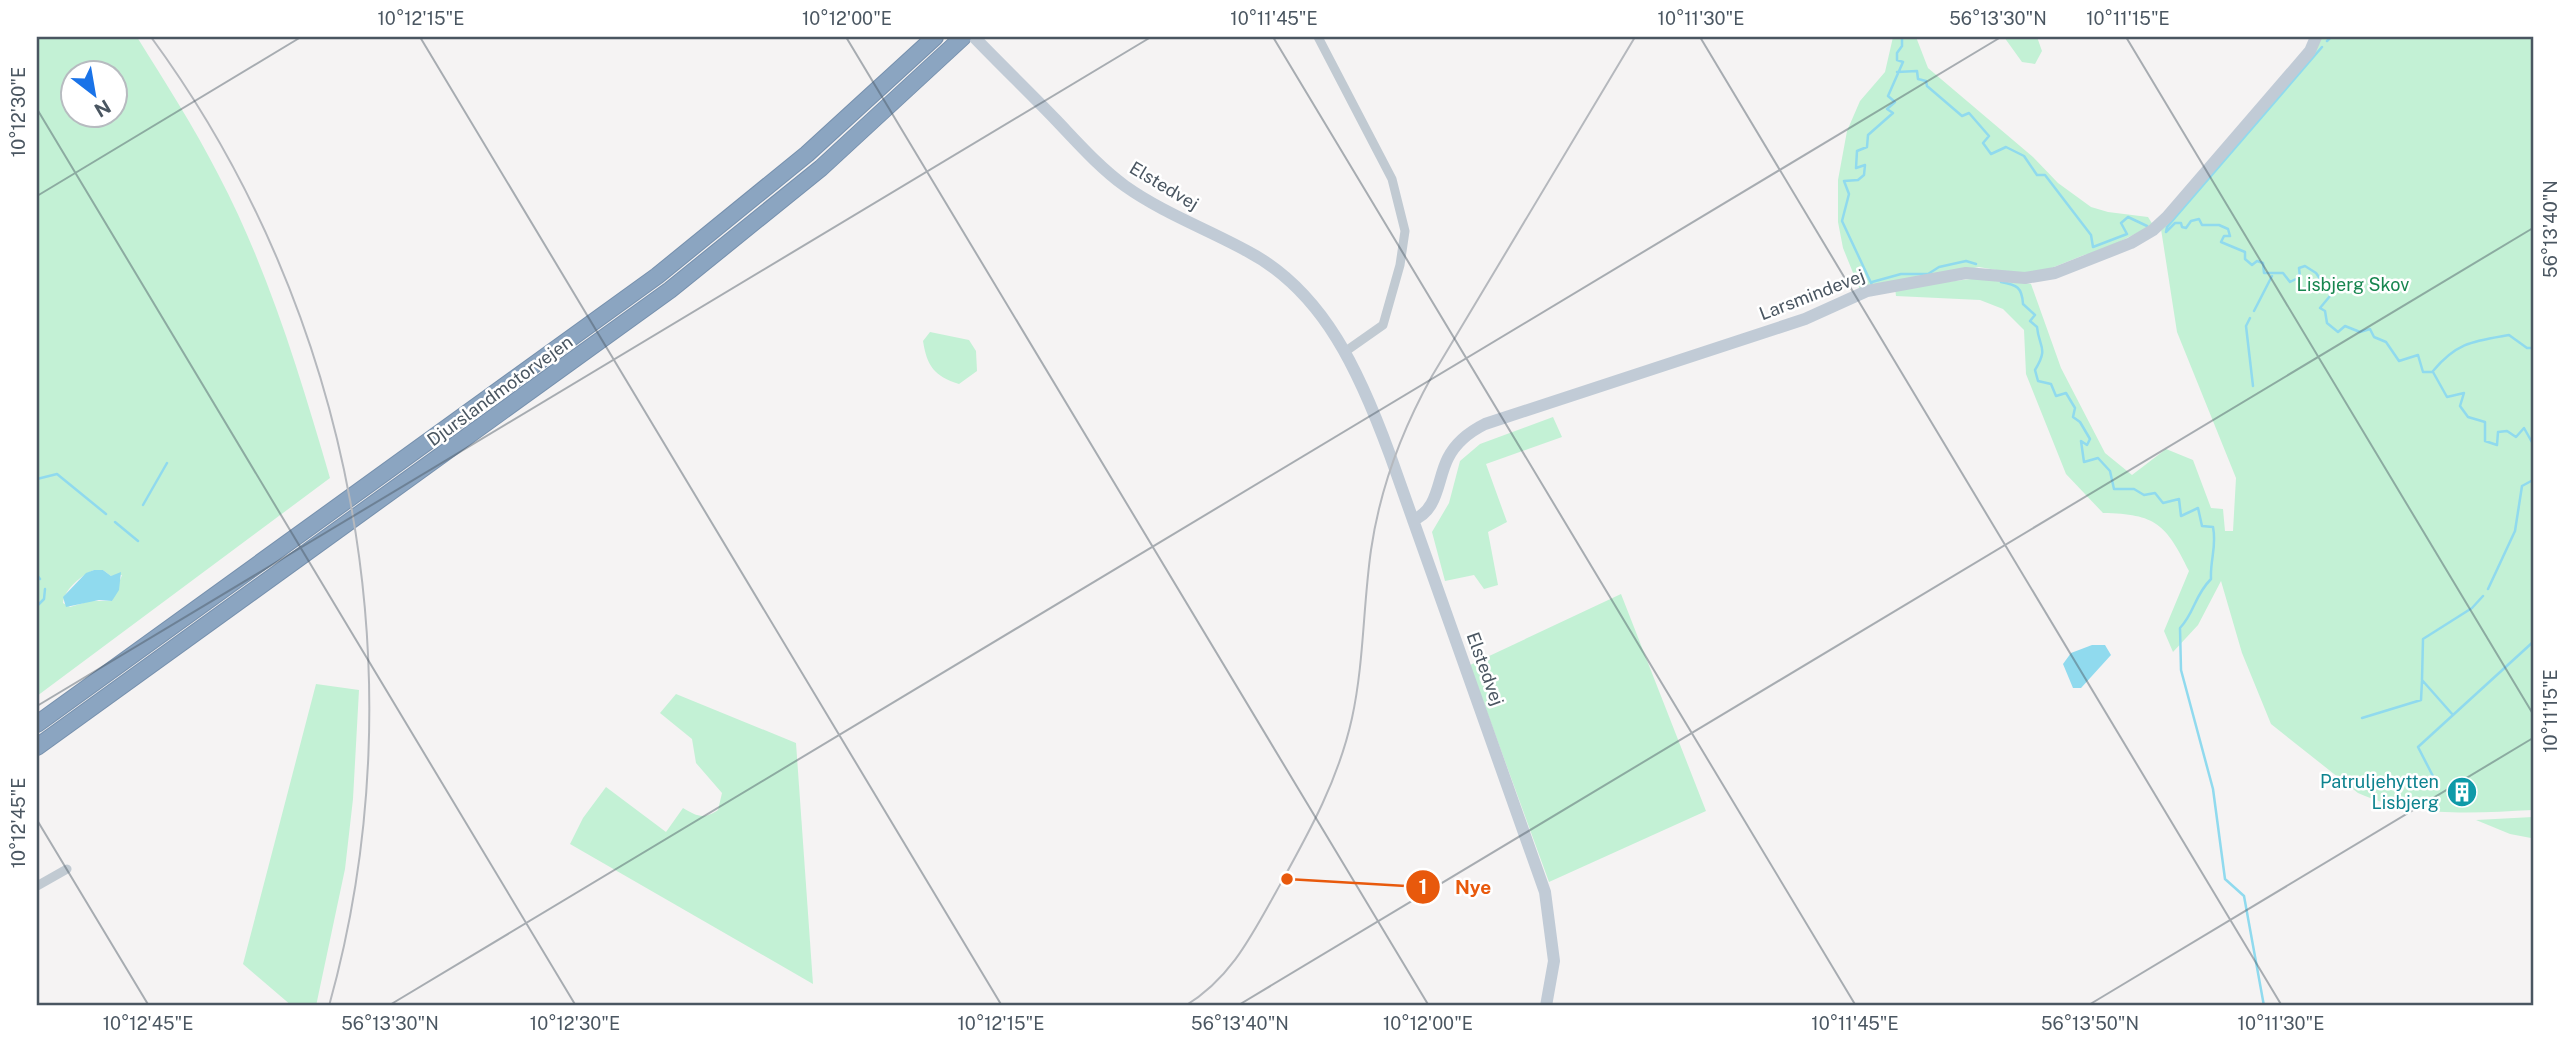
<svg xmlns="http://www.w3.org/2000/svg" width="2570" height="1043" viewBox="0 0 2570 1043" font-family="'Public Sans',sans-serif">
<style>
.green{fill:#c3f1d5;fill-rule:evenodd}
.water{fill:#90daee}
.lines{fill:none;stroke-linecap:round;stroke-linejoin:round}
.stream{stroke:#90daee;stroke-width:2.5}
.highway-casing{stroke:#7690ad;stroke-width:18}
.street{stroke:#c1cad2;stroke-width:9}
.secondary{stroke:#c1cbd6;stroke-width:12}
.highway{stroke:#8ba5c1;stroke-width:16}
.tram{stroke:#b5b8bd;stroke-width:2}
.ticks{fill:none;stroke:#4a5661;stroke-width:2;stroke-opacity:0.45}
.labels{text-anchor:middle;stroke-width:5;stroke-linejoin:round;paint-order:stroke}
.street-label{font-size:18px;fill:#4a5661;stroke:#fff}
.park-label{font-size:18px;fill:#17864f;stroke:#fff}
.culture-label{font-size:18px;fill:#0d838f;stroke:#fff;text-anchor:end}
.leader{fill:none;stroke:#e8590c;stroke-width:2.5}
.callout-dot{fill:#e8590c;stroke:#fff;stroke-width:2.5}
.mark-label{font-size:21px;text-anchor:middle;font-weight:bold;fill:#fff}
.callout-label{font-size:19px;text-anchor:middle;font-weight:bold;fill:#e8590c;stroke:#fff;stroke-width:5;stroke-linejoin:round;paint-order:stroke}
.neatline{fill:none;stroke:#4a5661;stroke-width:2.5}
.ticks-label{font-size:18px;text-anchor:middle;fill:#4a5661}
</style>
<rect width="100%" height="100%" fill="#f5f3f3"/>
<!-- green -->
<path class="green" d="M37 37H137C165 82 194 127 218 174 268 269 300 375 330 478L37 696ZM74 74H116V116H74ZM94 570H103L111 576 122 575 112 601H90L70 607 63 603C64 589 82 575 94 570Z
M1893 37H1916L1928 68 2033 157 2058 183 2091 207 2108 212 2148 217 2153 225 2099 252 2084 255 2039 273 2020 274 1979 267 1860 290 1843 248 1838 222V180L1847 131 1860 101 1885 72Z
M2004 37H2037L2042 51 2035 64 2022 62Z
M2321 37H2533V810C2474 813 2413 818 2358 793L2271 724 2242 653 2221 581 2198 625 2173 652 2164 631 2189 571C2166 524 2156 514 2103 513L2066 474 2026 374 2024 330 2003 309 1980 300 1896 296 1895 288 1988 277 2031 284 2061 368 2105 453 2132 475 2166 449 2193 460 2211 508 2223 509 2225 531H2233L2236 478 2177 332 2161 229Z
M930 332 969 340 976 351 977 371 959 384C934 376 927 366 923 341Z
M1553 417 1562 437 1486 464 1507 522 1488 532 1498 585 1484 589 1474 575 1445 581 1432 532 1449 503 1460 461 1480 444Z
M1621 594 1706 811 1549 882 1470 665Z
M316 684 359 690 353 799 345 869 316 1006H292L243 964Z
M676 694 796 743 813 984 570 844 583 818 606 787 666 832 683 808C697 816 703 820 718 810L722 793 696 763 692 739 660 713Z
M2533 817 2531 838 2510 834 2476 820Z"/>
<!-- water -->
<path class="water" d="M94 570H103L111 576 121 572 119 590 112 601 99 600 66 607 63 597 86 573Z
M2092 645H2105L2111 655 2081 688H2073L2063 664 2071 653Z"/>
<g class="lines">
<!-- stream -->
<path class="stream" d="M2327 41 2331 37
M1897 72 1917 71 1918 79 1926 81 1927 86 1962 116 1969 113 1989 136 1983 143 1991 154 2006 147 2024 156 2037 175H2045L2091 235 2093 247 2127 234 2121 223 2128 217 2147 226
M2166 232 2175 223H2181L2182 227 2186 228 2191 221 2199 219 2202 225H2219L2228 229 2230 236H2224L2221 242 2245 252V259L2252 265 2257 261 2263 263 2264 273H2283L2290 282 2300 277 2299 268 2305 266 2316 273 2323 283 2330 286V296L2320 308 2325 311 2327 323 2338 332 2345 326 2360 332 2370 329 2374 337 2386 342 2399 361 2418 355 2423 372H2433L2447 397 2464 393 2460 406 2468 417 2485 422V441L2497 445 2498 432 2507 431 2516 437 2524 428 2533 444V454
M2166 232 2167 227 2322 47
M1872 282 1901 274H1928L1939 267 1966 261 1976 264
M2001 282C2017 285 2022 287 2023 304L2035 315 2030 321 2037 327C2039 348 2049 347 2035 370L2038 381 2051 384 2056 396 2066 393 2075 408 2073 417 2080 422 2090 439 2087 445 2081 441 2084 462 2098 458 2110 471 2114 489H2134L2144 495 2155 493 2163 503 2179 499 2181 516 2198 508 2202 526 2213 527C2217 547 2210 559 2211 579 2194 596 2195 612 2180 628L2181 670 2213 789 2225 879 2244 896 2264 1006
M1872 285 1842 221 1849 194 1844 181 1858 180 1864 175 1865 165 1856 168 1857 151 1867 147 1868 135 1893 113 1887 109 1895 102 1888 96 1903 62 1897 60V53L1902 46V37
M2254 311 2272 276
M2250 318 2246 326 2253 386
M2433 371C2457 342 2474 341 2509 335L2527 348H2533
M37 479 57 474 106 514
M143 505 167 463
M115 522 138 541
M37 575 40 579
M2488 589 2515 531 2522 486 2533 480
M2483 596 2472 608 2423 639 2422 680 2453 715 2533 642
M37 606 44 599 45 589
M2362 718 2421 700 2422 681
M2436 782 2418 747 2453 715"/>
<!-- highway casing -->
<g class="highway-casing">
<path id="highway" d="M37 724 657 276 807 154 935 37
M37 747 670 290 821 168 963 37"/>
</g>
<!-- street -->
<path class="street" d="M1318 37 1392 179 1405 231 1400 265 1383 325 1346 351
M37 886 67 869"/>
<!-- secondary -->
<path class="secondary" d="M974 37C1001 65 1029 92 1056 120 1078 143 1099 167 1125 186 1163 213 1207 229 1247 251 1325 292 1361 376 1390 455L1545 892 1554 961 1546 1006
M1413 520C1439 510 1437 479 1448 458 1456 442 1469 432 1485 424L1805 319 1867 291 1966 273 2025 278 2055 273 2131 243 2153 230 2167 217 2310 51 2316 37"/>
<!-- highway -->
<use href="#highway" class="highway"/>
<!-- tram -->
<path class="tram" d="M151 37C353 312 421 677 329 1006
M1185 1006C1230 979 1251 937 1276 892 1307 836 1338 782 1352 718 1364 663 1363 606 1371 550 1380 488 1402 430 1432 376L1635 37"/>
</g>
<!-- ticks -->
<path class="ticks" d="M420 37 1002 1006M846 37 1429 1006M1273 37 1856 1006M1700 37 2282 1006M2126 37 2533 714M37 109 576 1006M37 196 301 37M37 706 1151 37M37 820 149 1006M388 1006 2001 37M1237 1006 2533 228M2087 1006 2533 738"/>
<!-- icons -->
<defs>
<g id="building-disc" transform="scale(1.575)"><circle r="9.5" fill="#0f9aa8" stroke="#fff"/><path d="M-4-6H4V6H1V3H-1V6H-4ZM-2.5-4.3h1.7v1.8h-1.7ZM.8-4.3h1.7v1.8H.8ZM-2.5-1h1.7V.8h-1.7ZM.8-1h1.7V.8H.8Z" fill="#fff"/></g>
</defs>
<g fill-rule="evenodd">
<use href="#building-disc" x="2462" y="792"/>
</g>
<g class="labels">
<!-- street labels -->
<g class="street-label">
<text transform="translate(1164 186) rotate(31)" y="6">Elstedvej</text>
<text transform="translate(1812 295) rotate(-21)" y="6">Larsmindevej</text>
<text transform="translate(500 391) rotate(-36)" y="6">Djurslandmotorvejen</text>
<text transform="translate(1485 669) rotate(70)" y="6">Elstedvej</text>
</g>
<!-- park labels -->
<g class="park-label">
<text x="2353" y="291">Lisbjerg Skov</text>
</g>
<!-- culture labels -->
<g class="culture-label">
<text x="2439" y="788">Patruljehytten<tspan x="2439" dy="21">Lisbjerg</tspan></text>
</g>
</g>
<!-- callouts -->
<path class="leader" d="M1287 879L1423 887"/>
<g class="callout-dot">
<circle cx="1287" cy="879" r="7"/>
<circle cx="1423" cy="887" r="18"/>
</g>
<g class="mark-label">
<text x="1423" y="894">1</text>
</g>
<g class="callout-label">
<text x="1473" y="894">Nye</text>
</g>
<!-- border -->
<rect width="2570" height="1043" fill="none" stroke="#ffffff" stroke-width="77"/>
<!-- north arrow -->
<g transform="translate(94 94) rotate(149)"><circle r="33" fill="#ffffff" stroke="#b7bbc0" stroke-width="2"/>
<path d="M0-5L12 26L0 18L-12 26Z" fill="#1a73e8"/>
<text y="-10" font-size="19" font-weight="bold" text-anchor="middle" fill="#4a5661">N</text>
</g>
<rect x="38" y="38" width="2494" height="966" class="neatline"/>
<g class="ticks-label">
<text x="421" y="25">10°12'15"E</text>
<text x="847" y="25">10°12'00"E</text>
<text x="1274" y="25">10°11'45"E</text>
<text x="1701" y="25">10°11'30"E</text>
<text x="1998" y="25">56°13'30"N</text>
<text x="2128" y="25">10°11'15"E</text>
<text transform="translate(19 112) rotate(-90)" y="6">10°12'30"E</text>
<text transform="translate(2551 229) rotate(-90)" y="6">56°13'40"N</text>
<text transform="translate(2551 711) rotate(-90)" y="6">10°11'15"E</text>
<text transform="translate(19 823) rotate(-90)" y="6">10°12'45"E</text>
<text x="148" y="1030">10°12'45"E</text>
<text x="390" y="1030">56°13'30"N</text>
<text x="575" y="1030">10°12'30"E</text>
<text x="1001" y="1030">10°12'15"E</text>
<text x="1240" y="1030">56°13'40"N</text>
<text x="1428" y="1030">10°12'00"E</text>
<text x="1855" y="1030">10°11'45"E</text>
<text x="2090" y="1030">56°13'50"N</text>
<text x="2281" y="1030">10°11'30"E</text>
</g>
</svg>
